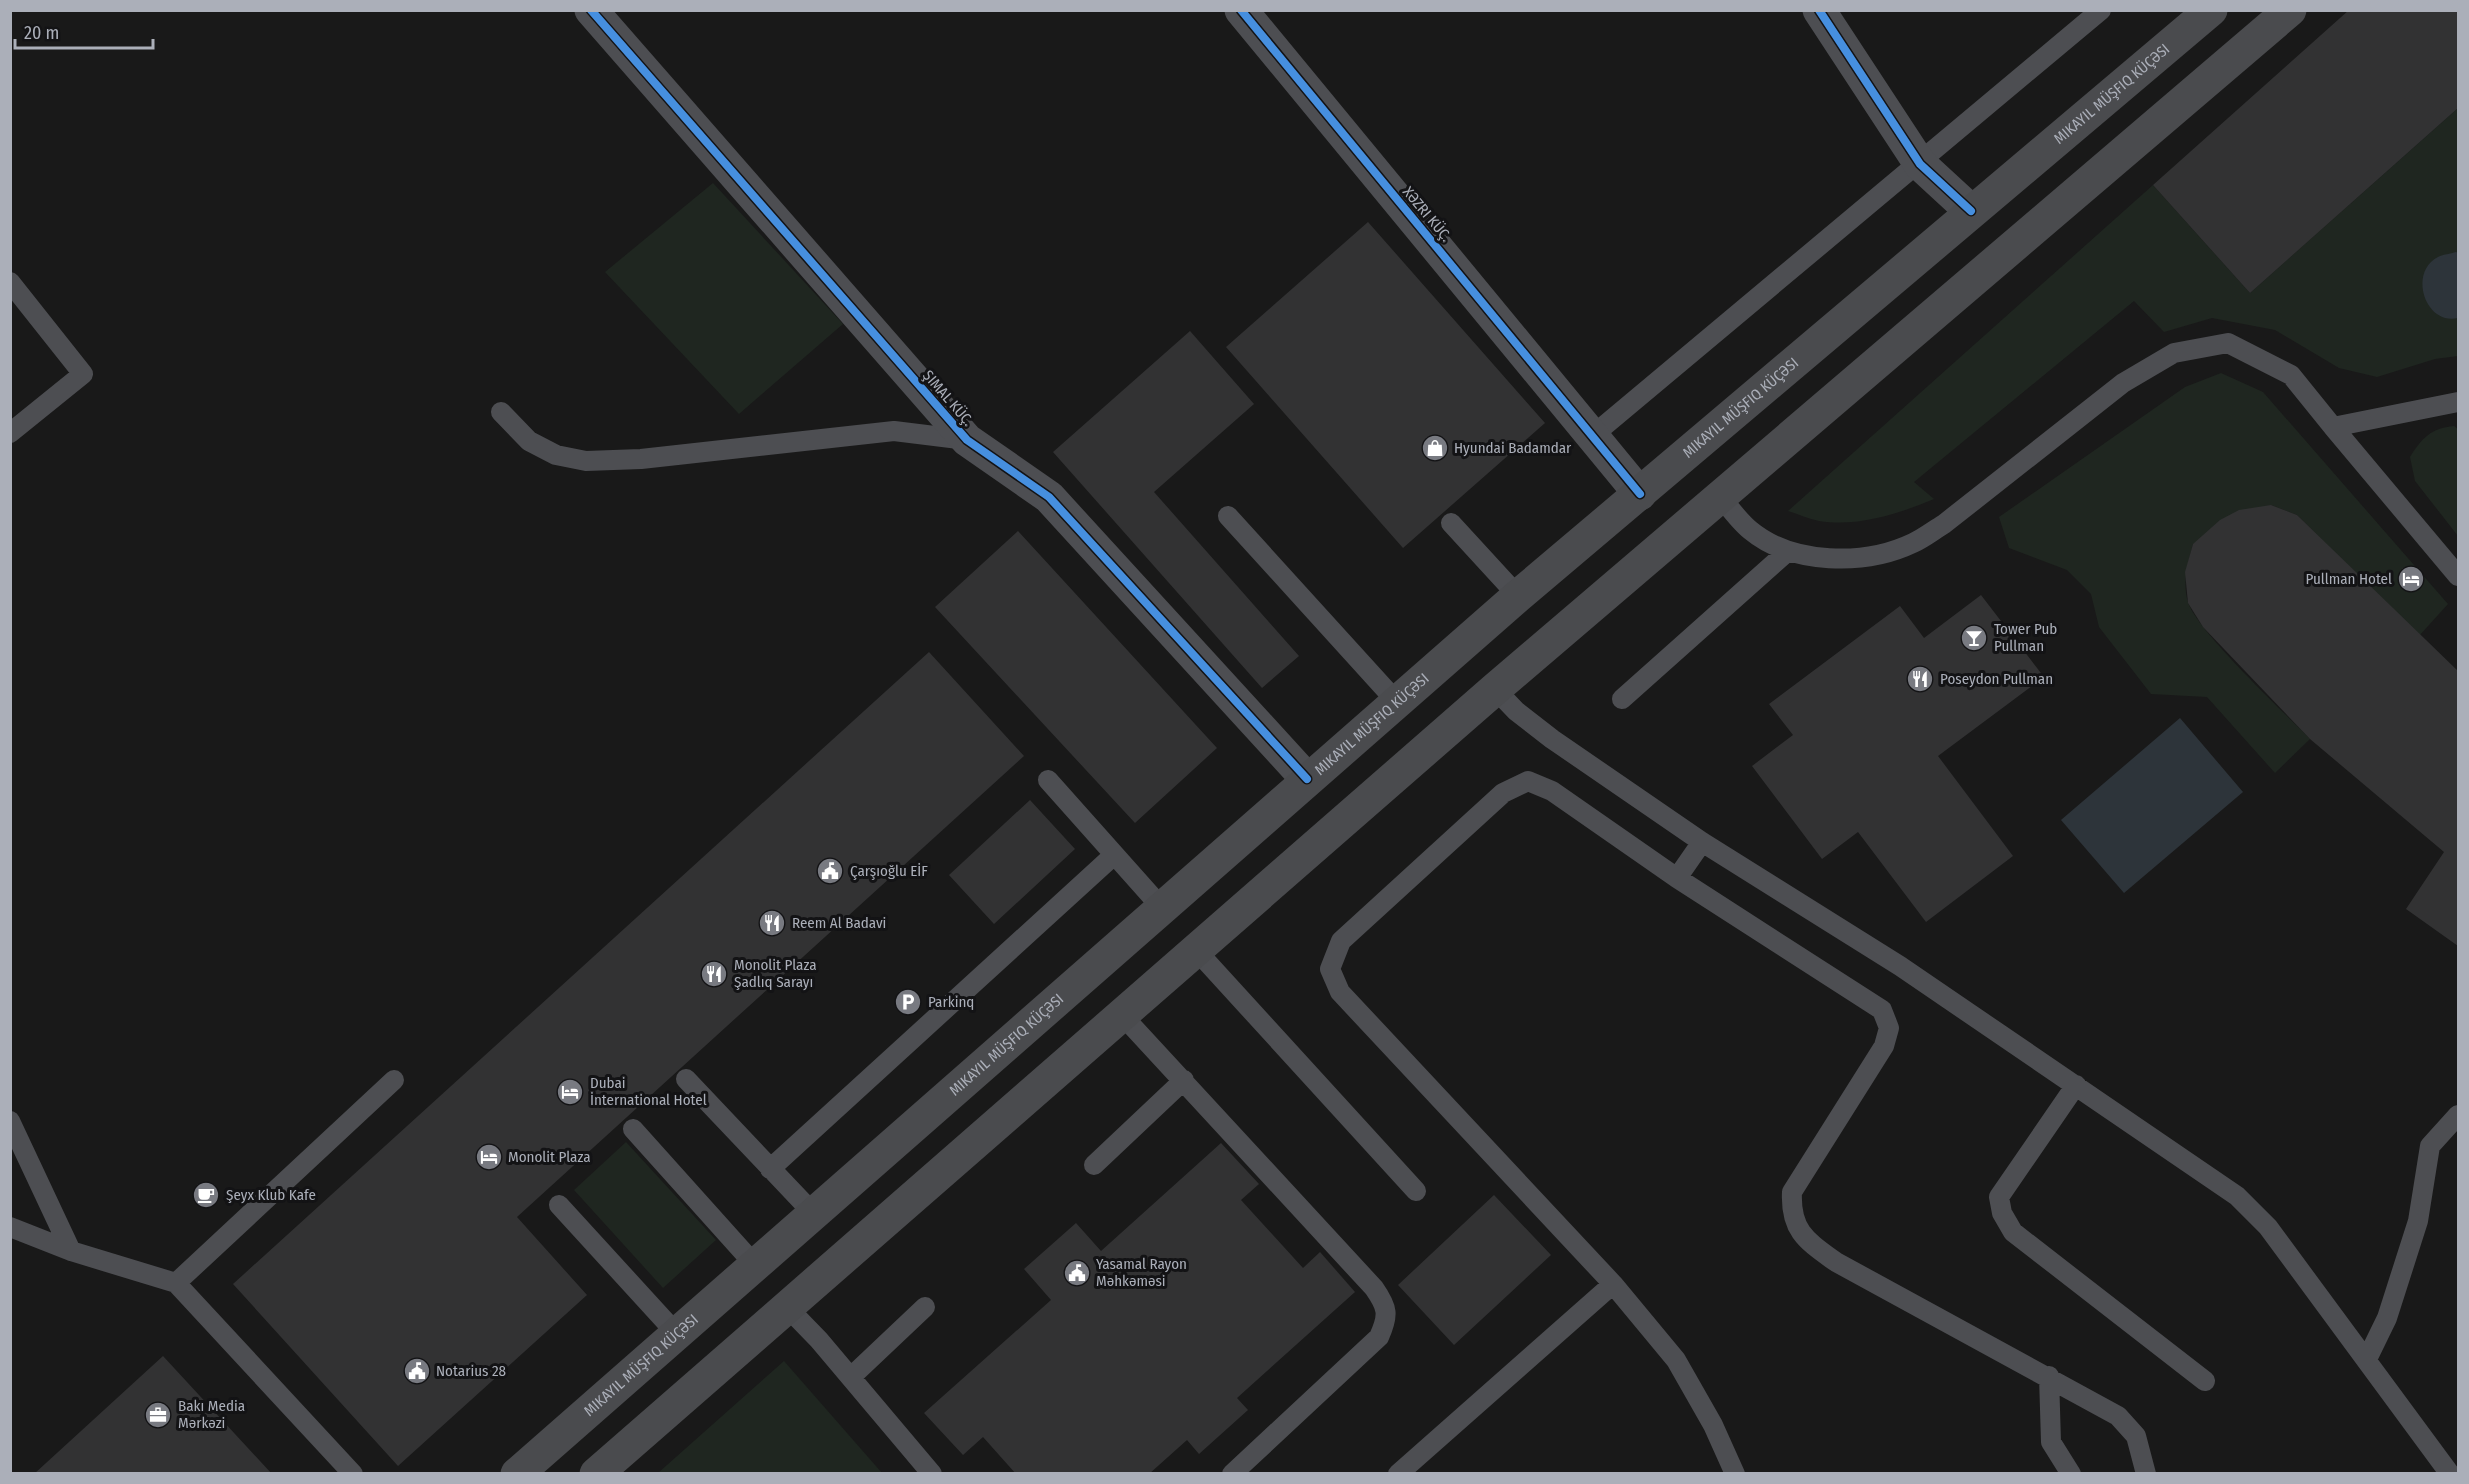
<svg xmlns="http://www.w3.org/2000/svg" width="2469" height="1484" viewBox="0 0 2469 1484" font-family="'Fira Sans Condensed',sans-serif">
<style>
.green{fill:#1f2620}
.water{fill:#2d343a}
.building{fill:#323233}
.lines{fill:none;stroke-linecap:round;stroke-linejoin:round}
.service{stroke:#4d4e52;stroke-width:20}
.minor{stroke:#4d4e52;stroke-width:33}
.primary{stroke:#4a4b4e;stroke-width:33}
.cycleway-casing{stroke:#131315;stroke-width:11}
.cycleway{stroke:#468fdf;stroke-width:8}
.labels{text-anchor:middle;stroke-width:6;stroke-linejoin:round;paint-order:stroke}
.street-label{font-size:15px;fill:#abafb9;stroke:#131315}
.poi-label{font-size:15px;fill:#abafb9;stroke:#131315;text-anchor:start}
</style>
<rect width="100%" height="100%" fill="#191919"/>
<!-- green -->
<path class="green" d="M2458 108V356L2435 359 2377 377 2339 368 2275 330 2212 318 2164 332 2134 301 1914 482 1934 499C1898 514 1859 527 1819 521 1809 519 1798 514 1788 511L2153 185 2250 293Z
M713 183 843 324 739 414 605 272Z
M2221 373 2263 392 2448 604 2419 636 2297 515 2271 505 2193 544C2188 563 2182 583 2188 602 2196 630 2285 713 2310 739L2275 773 2207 697 2151 694 2099 627 2091 594 2067 570 2009 548 1999 517 2185 387Z
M2454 426 2458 429V536L2415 481 2410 457C2422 438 2431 428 2454 426Z
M626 1142 716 1240 663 1288 574 1190Z
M784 1361 882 1473H658Z"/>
<!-- water -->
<path class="water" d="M2456 252 2458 253V318C2425 326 2408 272 2438 257 2443 254 2451 254 2456 252Z
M2180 718 2243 792 2124 893 2061 820Z"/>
<!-- building -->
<path class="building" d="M2349 10H2458V108L2250 293 2153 185Z
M1368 222 1545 423 1403 548 1226 347Z
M1190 331 1254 404 1154 492 1299 656 1262 688 1053 452Z
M2271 505 2297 515 2458 671V946L2406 909 2444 852 2310 739 2203 627 2188 603 2185 572 2193 544 2220 520 2239 510Z
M1018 531 1217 748 1135 823 935 607Z
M1981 595 2044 677 1938 756 2013 856 1926 922 1858 832 1822 859 1752 766 1793 735 1769 704 1900 606 1924 638Z
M929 652 1024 756 517 1217 587 1295 398 1466 233 1284Z
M1030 800 1075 849 994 924 949 875Z
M1221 1143 1259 1184 1241 1200 1303 1268 1320 1252 1355 1292 1237 1398 1248 1410 1199 1454 1187 1440 1149 1474H1016L983 1437 963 1455 924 1413 1051 1300 1024 1269 1076 1223 1101 1251Z
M1494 1195 1551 1255 1454 1345 1398 1285Z
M163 1356 272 1474H34Z"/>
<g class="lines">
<!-- service -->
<path class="service" d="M10 282 83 374 10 433
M501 412 529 441 556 455 586 461 641 459 894 431 967 440
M2333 427 2458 576
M1592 436 2101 10
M1720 496C1729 507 1739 521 1750 530 1792 565 1865 566 1913 543 1924 538 1934 530 1944 524L2123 383 2174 353 2228 343 2291 375 2333 427 2458 402
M1228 516 1396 701
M1451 523 1518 596
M1495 689 1516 711 1552 739 1702 842 1900 966 2237 1196 2268 1227 2450 1474
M1622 699 1788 551
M1048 780 1162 908
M1677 878 1702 842
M1196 950 1416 1191
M1122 1015 1374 1288C1388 1308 1389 1315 1379 1337L1232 1474
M686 1079 813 1213
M2076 1085 1999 1197 2002 1213 2013 1232 2205 1381
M10 1121 71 1251
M633 1129 755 1265
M1094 1165 1184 1080
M770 1169 1114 855
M559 1205 676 1333
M10 1227 71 1251 176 1283 353 1474
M176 1283 394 1080
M786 1306 819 1340 932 1474
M2367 1359 2387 1318 2418 1221 2430 1146 2458 1115
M2049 1376 2051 1442 2071 1474
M851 1377 925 1307
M1398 1474 1613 1284
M1735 1474 1713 1425 1676 1360 1613 1284 1340 992 1330 969 1341 941 1503 793 1528 781 1552 791 1677 878 1882 1010 1889 1028 1884 1046 1792 1192C1790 1231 1807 1241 1836 1262L2118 1416 2136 1436 2146 1474"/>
<!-- minor -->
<path class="minor" d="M591 10 967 440 1049 497 1307 779
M1241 10 1640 494
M1819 10 1920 164 1971 211"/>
<!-- primary -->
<g class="primary">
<path id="s1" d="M517 1474 1518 596 2211 10"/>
<path d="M596 1474 1495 689 2290 10"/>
</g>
<!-- cycleway casing -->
<g class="cycleway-casing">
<path id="cycleway" d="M591 10 967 440 1049 497 1307 779
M1241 10 1640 494
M1819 10 1920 164 1971 211"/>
</g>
<!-- cycleway -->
<use href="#cycleway" class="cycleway"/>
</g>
<!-- icons -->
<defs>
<g id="shop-disc" transform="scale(1.35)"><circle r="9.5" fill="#787a81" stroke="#131315"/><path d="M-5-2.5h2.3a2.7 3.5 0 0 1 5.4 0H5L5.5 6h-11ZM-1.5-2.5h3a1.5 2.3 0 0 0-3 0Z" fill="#fff"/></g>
<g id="hotel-disc" transform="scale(1.35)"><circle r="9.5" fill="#787a81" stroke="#131315"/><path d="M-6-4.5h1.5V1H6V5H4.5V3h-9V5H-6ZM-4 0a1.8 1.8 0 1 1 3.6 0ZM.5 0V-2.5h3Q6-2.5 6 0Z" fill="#fff"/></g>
<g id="bar-disc" transform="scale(1.35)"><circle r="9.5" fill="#787a81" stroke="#131315"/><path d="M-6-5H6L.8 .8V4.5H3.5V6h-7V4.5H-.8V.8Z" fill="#fff"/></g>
<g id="restaurant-disc" transform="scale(1.35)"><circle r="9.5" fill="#787a81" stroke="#131315"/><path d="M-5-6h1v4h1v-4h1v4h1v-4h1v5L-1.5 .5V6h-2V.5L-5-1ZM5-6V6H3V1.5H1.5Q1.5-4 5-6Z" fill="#fff"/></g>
<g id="civic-disc" transform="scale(1.35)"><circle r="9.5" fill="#787a81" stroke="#131315"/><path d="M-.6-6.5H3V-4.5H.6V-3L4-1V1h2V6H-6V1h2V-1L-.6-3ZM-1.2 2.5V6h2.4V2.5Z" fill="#fff"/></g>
<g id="parking-disc" transform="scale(1.35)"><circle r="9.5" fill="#787a81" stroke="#131315"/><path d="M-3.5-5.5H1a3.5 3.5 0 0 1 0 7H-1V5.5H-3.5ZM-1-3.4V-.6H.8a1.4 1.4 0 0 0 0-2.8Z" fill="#fff"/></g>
<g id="cafe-disc" transform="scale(1.35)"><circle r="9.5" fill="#787a81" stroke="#131315"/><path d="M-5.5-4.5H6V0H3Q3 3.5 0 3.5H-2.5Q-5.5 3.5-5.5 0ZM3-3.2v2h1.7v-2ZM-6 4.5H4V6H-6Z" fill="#fff"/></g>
<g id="office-disc" transform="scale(1.35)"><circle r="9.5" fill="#787a81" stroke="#131315"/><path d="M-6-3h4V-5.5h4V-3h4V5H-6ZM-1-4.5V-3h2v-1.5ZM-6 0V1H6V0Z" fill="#fff"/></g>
</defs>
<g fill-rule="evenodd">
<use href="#shop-disc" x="1435" y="448"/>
<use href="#hotel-disc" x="2411" y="579"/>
<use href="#bar-disc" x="1974" y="638"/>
<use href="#restaurant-disc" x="1920" y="679"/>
<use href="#civic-disc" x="830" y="871"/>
<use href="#restaurant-disc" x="772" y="923"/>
<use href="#restaurant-disc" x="714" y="974"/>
<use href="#parking-disc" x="908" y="1002"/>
<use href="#hotel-disc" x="570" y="1092"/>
<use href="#hotel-disc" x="489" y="1157"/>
<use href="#cafe-disc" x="206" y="1195"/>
<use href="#civic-disc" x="1077" y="1273"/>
<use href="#civic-disc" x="417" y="1371"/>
<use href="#office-disc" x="158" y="1415"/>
</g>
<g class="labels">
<!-- street labels -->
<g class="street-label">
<text dy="5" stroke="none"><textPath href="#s1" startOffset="2109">MIKAYIL MÜŞFIQ KÜÇƏSI</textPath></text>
<text transform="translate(1427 214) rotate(50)" y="5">XƏZRI KÜÇ.</text>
<text transform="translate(948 398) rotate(49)" y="5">ŞIMAL KÜÇ.</text>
<text dy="5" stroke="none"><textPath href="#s1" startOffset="1623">MIKAYIL MÜŞFIQ KÜÇƏSI</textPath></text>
<text dy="5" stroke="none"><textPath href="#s1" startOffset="1137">MIKAYIL MÜŞFIQ KÜÇƏSI</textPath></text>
<text dy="5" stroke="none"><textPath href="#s1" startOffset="651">MIKAYIL MÜŞFIQ KÜÇƏSI</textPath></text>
<text dy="5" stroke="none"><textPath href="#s1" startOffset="165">MIKAYIL MÜŞFIQ KÜÇƏSI</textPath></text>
</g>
<!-- poi labels -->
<g class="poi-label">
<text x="1454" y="453">Hyundai Badamdar</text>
<text x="2392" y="584" text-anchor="end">Pullman Hotel</text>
<text x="1994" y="634">Tower Pub<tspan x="1994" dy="17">Pullman</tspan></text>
<text x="1940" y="684">Poseydon Pullman</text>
<text x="850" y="876">Çarşıoğlu EİF</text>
<text x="792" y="928">Reem Al Badavi</text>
<text x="734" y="970">Monolit Plaza<tspan x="734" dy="17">Şadlıq Sarayı</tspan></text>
<text x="928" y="1007">Parkinq</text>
<text x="590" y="1088">Dubai<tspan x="590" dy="17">İnternational Hotel</tspan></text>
<text x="508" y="1162">Monolit Plaza</text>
<text x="226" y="1200">Şeyx Klub Kafe</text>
<text x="1096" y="1269">Yasamal Rayon<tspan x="1096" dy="17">Məhkəməsi</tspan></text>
<text x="436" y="1376">Notarius 28</text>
<text x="178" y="1411">Bakı Media<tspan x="178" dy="17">Mərkəzi</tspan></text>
</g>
</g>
<!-- border -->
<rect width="2469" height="1484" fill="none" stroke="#abafb9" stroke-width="24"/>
<!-- scale -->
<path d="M15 39v9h138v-9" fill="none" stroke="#abafb9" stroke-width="3"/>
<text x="24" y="39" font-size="18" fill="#abafb9" stroke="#131315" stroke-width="4.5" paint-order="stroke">20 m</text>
</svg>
